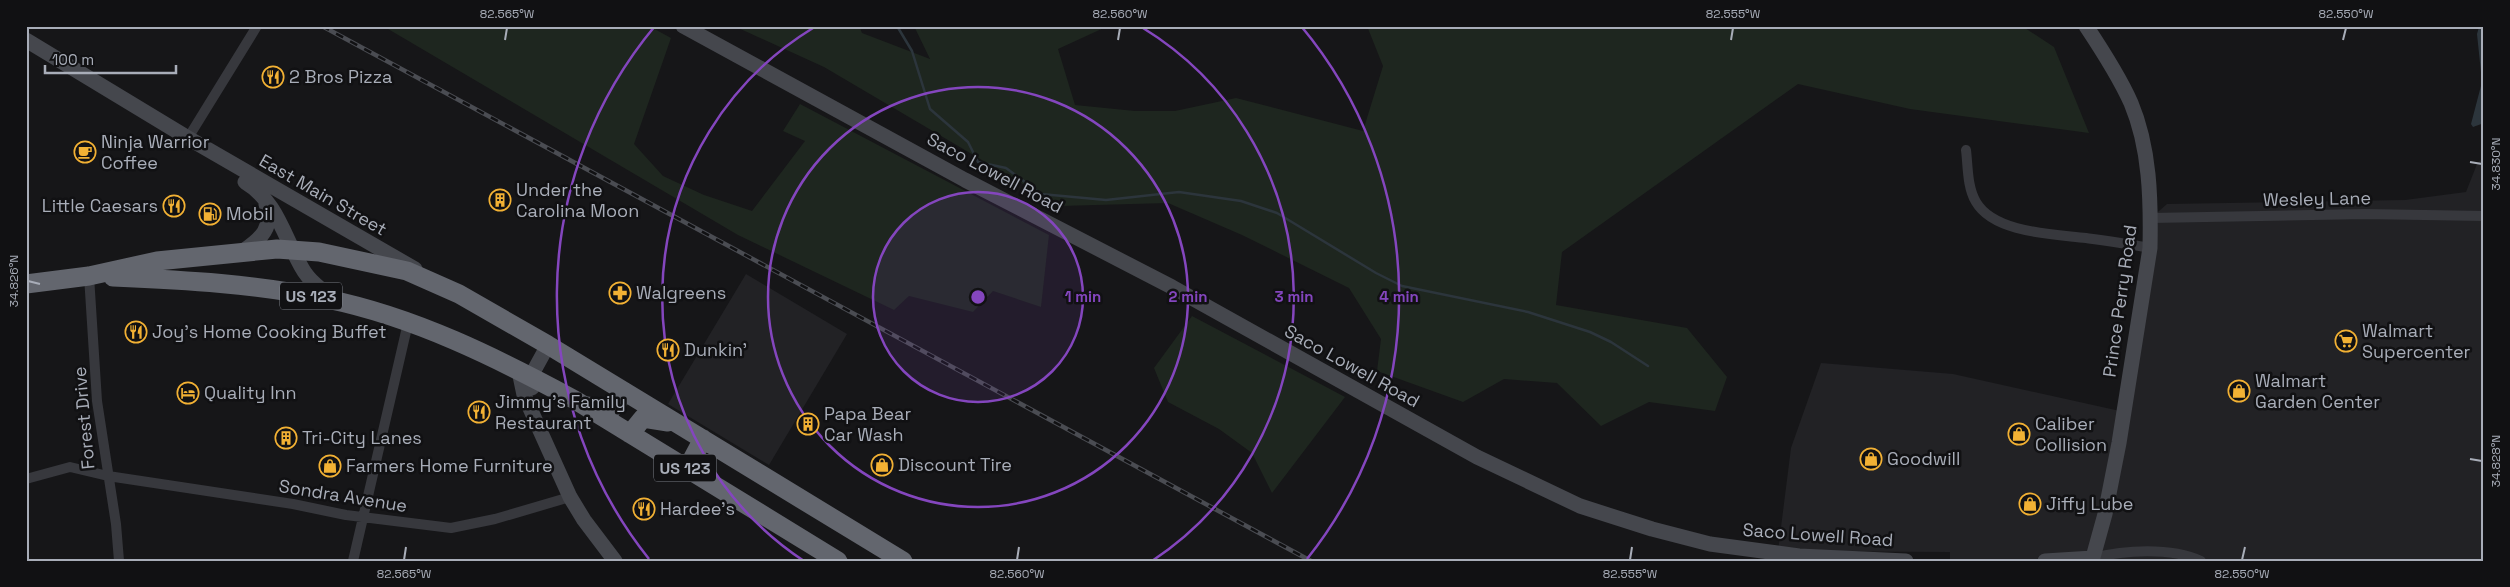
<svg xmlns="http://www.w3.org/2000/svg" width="2510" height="587" viewBox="0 0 2510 587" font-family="'Space Grotesk',sans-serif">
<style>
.built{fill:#222225}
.green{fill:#1e261f}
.water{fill:#2c353c}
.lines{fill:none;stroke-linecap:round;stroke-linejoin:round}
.stream{stroke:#2c353c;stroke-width:2.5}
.street{stroke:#37383d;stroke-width:10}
.secondary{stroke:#45474d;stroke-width:15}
.highway{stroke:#63666e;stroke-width:19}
.rail-casing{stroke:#4a4c52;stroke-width:4.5}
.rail{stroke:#111113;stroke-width:2.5;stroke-dasharray:8;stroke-linecap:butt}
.ticks{fill:none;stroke:#a8adb8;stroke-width:2}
.ring{fill:none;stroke:#8446be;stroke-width:2.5}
.labels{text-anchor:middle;stroke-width:5;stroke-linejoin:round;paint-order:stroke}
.shield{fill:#111113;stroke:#7b7e86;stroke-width:1}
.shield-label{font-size:16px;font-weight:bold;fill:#a8adb8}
.poi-label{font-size:18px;fill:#a8adb8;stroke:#111113;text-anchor:start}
.street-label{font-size:18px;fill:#a8adb8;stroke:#111113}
.centre{fill:#8446be;stroke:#111113;stroke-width:2.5}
.ring-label{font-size:15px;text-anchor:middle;font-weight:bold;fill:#8446be;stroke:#111113;stroke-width:5;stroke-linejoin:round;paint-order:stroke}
.neatline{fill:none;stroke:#a8adb8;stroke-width:2}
.ticks-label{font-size:12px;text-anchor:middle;fill:#a8adb8}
</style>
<rect width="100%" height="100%" fill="#161618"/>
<!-- built -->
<path class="built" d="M2484 156V561H1950V552L1778 551 1791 448 1821 363 1953 374 2120 411 2151 218 2167 204 2405 200 2466 192 2477 164Z
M746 274 847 334 769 465 668 404Z"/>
<!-- green -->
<path class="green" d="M383 26H649L671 38 634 144 663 176 704 195 752 211 805 141 783 131 800 104 1049 235 1041 307 993 291 973 312 909 296 894 310 738 235Z
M734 26H859L862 33 930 59 914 26H1108L1058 49 1075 105 1135 111H1175L1236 98 1363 131 1383 66 1367 26H2022L2054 47 2089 133 1910 109 1798 84 1562 252 1556 305 1687 328 1727 377 1715 411 1649 402 1601 426 1557 383 1504 379 1463 402 1377 371 1381 339 1349 288 1242 235 1168 203 1060 206 824 67Z
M1192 316 1345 397 1272 493 1252 453 1219 429 1168 402 1154 368Z"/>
<!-- water -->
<path class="water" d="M2479 27H2484V123L2473 127 2471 124 2482 82 2477 34Z"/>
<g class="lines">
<!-- stream -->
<path class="stream" d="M897 26 912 51 930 109 968 142 978 162 1006 168 1041 194 1106 200 1179 192 1241 201 1277 213 1376 273 1402 286 1528 312 1590 332 1611 342 1648 366"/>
<!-- street -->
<path class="street" d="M188 138 257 26
M1966 150C1968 166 1967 187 1976 202 1994 233 2053 234 2086 238 2107 241 2129 244 2150 248
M2151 218 2365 214 2484 216
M89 276 97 401 116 524 119 561
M26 479 70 467 108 476 293 504 346 515 451 528 495 519 570 497
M2093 558C2124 550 2171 547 2201 561
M353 561 408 323"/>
<!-- secondary -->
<path class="secondary" d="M683 26 965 180 1172 287 1477 457 1580 506 1652 529 1710 544 1799 556 1906 561
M2086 26C2102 50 2119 76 2131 103 2150 148 2151 200 2150 248L2119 443 2105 514 2092 561
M26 40 188 138 415 269
M245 182C277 201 284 237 302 268 309 281 323 291 335 300
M243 251C261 239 274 227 266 204
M519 371 524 395 570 497 584 520 615 561
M532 388 531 376 548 345
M2045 561 2093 558"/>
<!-- highway -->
<path class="highway" d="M113 277C184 280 258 284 327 299 415 317 497 358 575 400L838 561
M26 284 89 276 157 261 277 249 319 252 407 271 459 294 548 345 903 561
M588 406 611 410 625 392
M630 434 643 418 668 422
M687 469 703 439"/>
<!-- rail casing -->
<g class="rail-casing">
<path id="rail" d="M322 26 1311 561"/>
</g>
<!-- rail -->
<use href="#rail" class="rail"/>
</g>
<!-- ticks -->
<path class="ticks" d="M505 40 507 28M1118 40 1120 28M1731 40 1733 28M2343 40 2346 28M2470 162 2482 164M28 281 40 284M2470 459 2482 461M404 560 406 547M1017 560 1019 547M1630 560 1632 547M2242 560 2245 547"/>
<!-- distance rings -->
<circle cx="978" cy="297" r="105" fill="#8446be" fill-opacity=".12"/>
<g class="ring">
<circle cx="978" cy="297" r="105"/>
<circle cx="978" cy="297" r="210"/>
<path d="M804 561A316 316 0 0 1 813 28M1143 28A316 316 0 0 1 1152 561"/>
<path d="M649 559A421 421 0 0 1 655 26M1301 26A421 421 0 0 1 1307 559"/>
</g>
<!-- icons -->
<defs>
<g id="restaurant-ring" transform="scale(1.125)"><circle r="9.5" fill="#111113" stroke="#f2b134" stroke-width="1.5"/><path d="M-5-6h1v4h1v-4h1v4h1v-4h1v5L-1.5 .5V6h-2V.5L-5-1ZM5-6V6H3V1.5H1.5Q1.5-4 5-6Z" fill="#f2b134"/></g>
<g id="cafe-ring" transform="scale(1.125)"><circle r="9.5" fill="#111113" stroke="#f2b134" stroke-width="1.5"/><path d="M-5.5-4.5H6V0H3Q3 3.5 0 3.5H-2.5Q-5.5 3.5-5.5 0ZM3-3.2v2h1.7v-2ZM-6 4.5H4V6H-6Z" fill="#f2b134"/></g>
<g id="building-ring" transform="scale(1.125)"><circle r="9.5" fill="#111113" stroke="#f2b134" stroke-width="1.5"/><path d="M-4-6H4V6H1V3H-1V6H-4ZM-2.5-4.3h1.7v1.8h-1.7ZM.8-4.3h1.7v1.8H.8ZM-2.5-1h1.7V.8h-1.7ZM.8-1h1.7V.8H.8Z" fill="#f2b134"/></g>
<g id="fuel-ring" transform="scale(1.125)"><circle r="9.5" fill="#111113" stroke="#f2b134" stroke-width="1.5"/><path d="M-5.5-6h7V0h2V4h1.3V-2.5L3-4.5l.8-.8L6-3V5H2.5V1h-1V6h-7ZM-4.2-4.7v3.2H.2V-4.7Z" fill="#f2b134"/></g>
<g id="pharmacy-ring" transform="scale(1.125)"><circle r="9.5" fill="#111113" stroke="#f2b134" stroke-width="1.5"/><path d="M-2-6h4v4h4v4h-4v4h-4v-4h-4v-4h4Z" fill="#f2b134"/></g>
<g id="supermarket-ring" transform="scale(1.125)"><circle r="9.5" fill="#111113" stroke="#f2b134" stroke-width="1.5"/><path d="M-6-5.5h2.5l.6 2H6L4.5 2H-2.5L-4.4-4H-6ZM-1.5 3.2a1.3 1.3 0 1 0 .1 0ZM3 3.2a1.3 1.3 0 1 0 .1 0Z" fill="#f2b134"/></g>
<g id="shop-ring" transform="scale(1.125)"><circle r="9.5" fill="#111113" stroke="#f2b134" stroke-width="1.5"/><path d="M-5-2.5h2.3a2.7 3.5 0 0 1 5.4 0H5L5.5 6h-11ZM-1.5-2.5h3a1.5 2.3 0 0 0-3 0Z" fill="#f2b134"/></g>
<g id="hotel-ring" transform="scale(1.125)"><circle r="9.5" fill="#111113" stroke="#f2b134" stroke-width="1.5"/><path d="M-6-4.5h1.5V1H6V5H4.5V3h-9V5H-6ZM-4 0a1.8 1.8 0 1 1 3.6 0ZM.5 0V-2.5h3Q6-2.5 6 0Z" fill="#f2b134"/></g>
</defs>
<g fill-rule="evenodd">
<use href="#restaurant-ring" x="273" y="77"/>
<use href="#cafe-ring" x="85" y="152"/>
<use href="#building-ring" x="500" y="200"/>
<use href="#restaurant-ring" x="174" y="206"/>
<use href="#fuel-ring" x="210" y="214"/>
<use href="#pharmacy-ring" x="620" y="293"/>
<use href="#restaurant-ring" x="136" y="332"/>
<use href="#supermarket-ring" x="2346" y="341"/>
<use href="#restaurant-ring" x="668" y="350"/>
<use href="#shop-ring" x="2239" y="391"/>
<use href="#hotel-ring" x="188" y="393"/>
<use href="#restaurant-ring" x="479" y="412"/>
<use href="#building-ring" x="808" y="424"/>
<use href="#shop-ring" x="2019" y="434"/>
<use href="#building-ring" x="286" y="438"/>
<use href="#shop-ring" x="1871" y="459"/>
<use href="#shop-ring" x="882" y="465"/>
<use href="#shop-ring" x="330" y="466"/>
<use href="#shop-ring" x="2030" y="504"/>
<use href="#restaurant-ring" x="644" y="509"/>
</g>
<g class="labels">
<!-- shield labels -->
<g class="shield">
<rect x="280" y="282.5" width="62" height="27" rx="4"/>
<rect x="654" y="454.5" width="62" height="27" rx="4"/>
</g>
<g class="shield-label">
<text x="311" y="302">US 123</text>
<text x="685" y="474">US 123</text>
</g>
<!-- poi labels -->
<g class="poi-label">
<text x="289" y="83">2 Bros Pizza</text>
<text x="101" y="148">Ninja Warrior<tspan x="101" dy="21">Coffee</tspan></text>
<text x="516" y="196">Under the<tspan x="516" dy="21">Carolina Moon</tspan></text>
<text x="158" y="212" text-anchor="end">Little Caesars</text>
<text x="226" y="220">Mobil</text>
<text x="636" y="299">Walgreens</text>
<text x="2362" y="337">Walmart<tspan x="2362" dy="21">Supercenter</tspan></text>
<text x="152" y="338">Joy's Home Cooking Buffet</text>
<text x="684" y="356">Dunkin'</text>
<text x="2255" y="387">Walmart<tspan x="2255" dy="21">Garden Center</tspan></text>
<text x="204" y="399">Quality Inn</text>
<text x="495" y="408">Jimmy's Family<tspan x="495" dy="21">Restaurant</tspan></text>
<text x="824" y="420">Papa Bear<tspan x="824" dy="21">Car Wash</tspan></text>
<text x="2035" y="430">Caliber<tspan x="2035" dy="21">Collision</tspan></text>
<text x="302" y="444">Tri-City Lanes</text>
<text x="1887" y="465">Goodwill</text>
<text x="898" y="471">Discount Tire</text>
<text x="346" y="472">Farmers Home Furniture</text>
<text x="2046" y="510">Jiffy Lube</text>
<text x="660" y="515">Hardee's</text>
</g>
<!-- street labels -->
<g class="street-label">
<text transform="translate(995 173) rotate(28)" y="6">Saco Lowell Road</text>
<text transform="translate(323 195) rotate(30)" y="6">East Main Street</text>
<text transform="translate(2317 199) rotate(-1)" y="6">Wesley Lane</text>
<text transform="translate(2120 301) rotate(-82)" y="6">Prince Perry Road</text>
<text transform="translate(1352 366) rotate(29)" y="6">Saco Lowell Road</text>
<text transform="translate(84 418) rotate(-95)" y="6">Forest Drive</text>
<text transform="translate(343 496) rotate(9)" y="6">Sondra Avenue</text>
<text transform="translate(1818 535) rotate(4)" y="6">Saco Lowell Road</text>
</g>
</g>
<circle cx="978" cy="297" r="8" class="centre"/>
<g class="ring-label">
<text x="1083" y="302">1 min</text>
<text x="1188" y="302">2 min</text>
<text x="1294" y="302">3 min</text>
<text x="1399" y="302">4 min</text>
</g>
<!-- border -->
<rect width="2510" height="587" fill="none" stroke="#111113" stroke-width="55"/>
<!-- scale -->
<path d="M45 65v8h131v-8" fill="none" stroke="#a8adb8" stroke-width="2.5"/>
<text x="52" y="65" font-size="15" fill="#a8adb8" stroke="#111113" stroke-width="4" paint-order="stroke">100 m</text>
<rect x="28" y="28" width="2454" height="532" class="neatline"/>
<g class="ticks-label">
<text x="507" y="18">82.565°W</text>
<text x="1120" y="18">82.560°W</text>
<text x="1733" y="18">82.555°W</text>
<text x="2346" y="18">82.550°W</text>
<text transform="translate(2496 164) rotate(-90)" y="4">34.830°N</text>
<text transform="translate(14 281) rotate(-90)" y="4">34.826°N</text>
<text transform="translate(2496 461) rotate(-90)" y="4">34.828°N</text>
<text x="404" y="578">82.565°W</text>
<text x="1017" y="578">82.560°W</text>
<text x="1630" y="578">82.555°W</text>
<text x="2242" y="578">82.550°W</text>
</g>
</svg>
